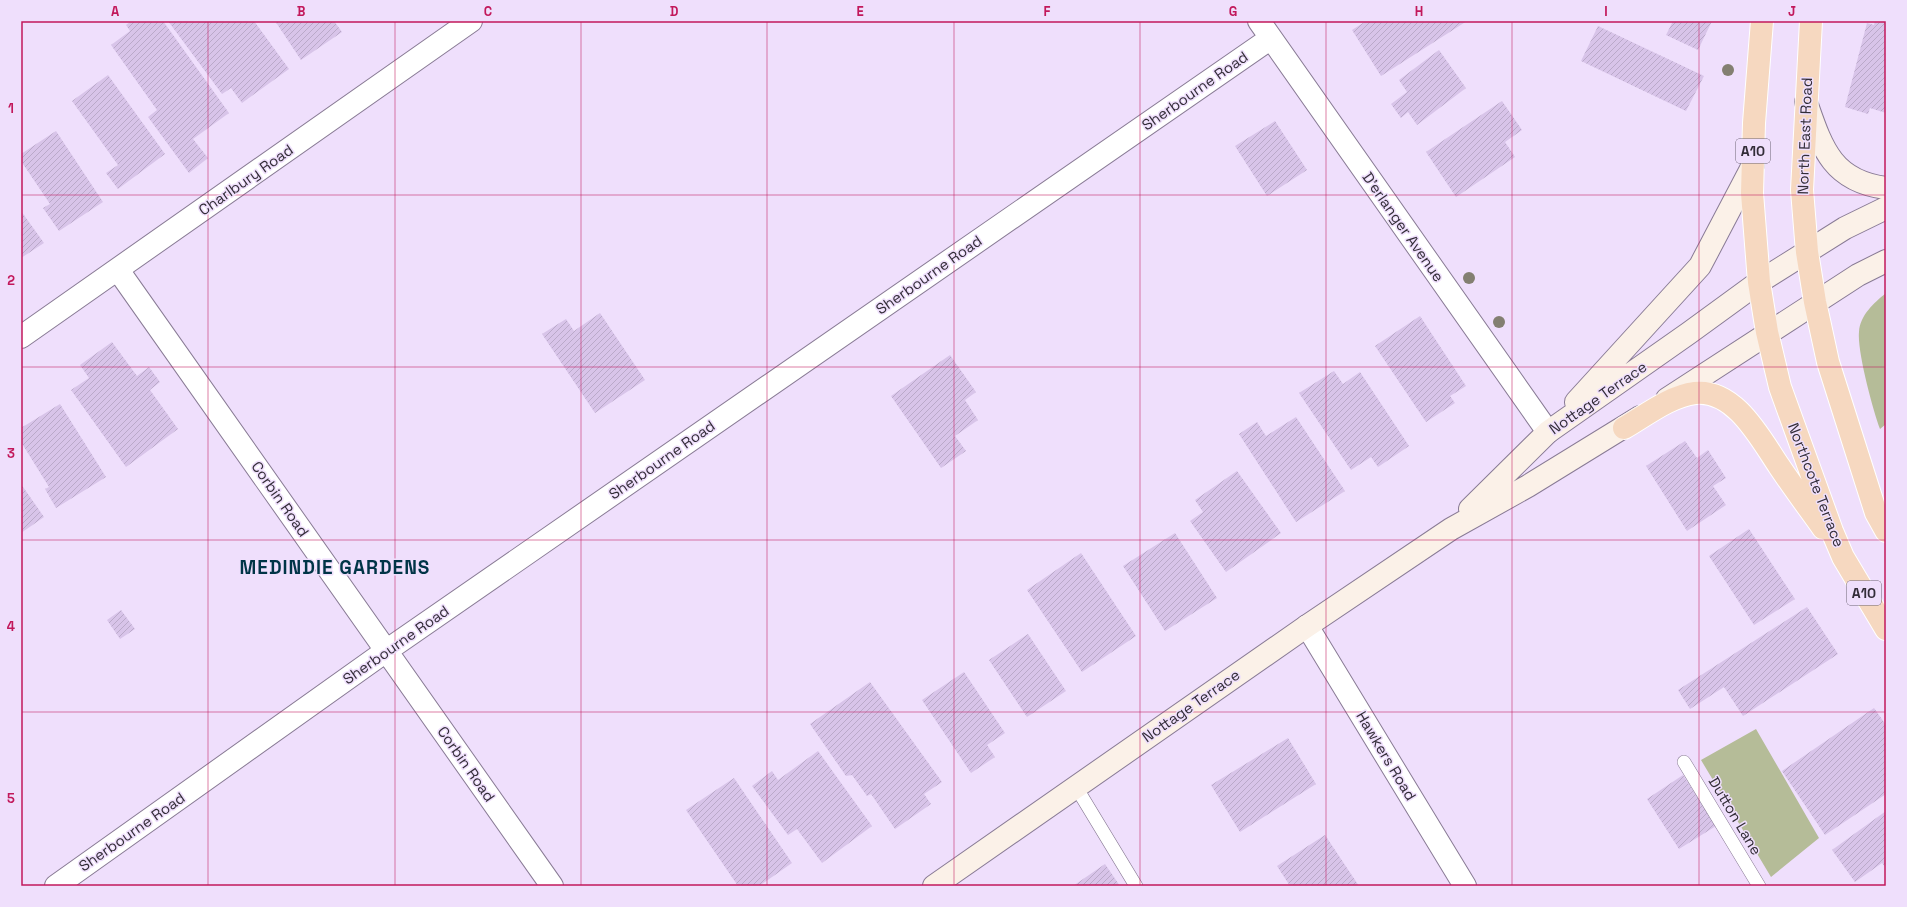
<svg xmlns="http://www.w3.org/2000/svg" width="1907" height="907" viewBox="0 0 1907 907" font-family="'Space Grotesk',sans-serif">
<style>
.grass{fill:#b5bc98}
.building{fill:url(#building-hatch)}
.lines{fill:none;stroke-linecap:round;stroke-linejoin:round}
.service-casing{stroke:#897b95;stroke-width:14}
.minor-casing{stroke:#897b95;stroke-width:24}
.secondary-casing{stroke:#897b95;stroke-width:24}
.trunk-casing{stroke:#fff;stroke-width:24}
.service{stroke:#fff;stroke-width:13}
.minor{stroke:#fff;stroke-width:22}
.secondary{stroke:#fbf1e8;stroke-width:22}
.trunk{stroke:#f6d8c0;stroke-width:22}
.tree{fill:#837f71}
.grid{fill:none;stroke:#c2185b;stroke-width:1;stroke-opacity:0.55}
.labels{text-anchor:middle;stroke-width:3;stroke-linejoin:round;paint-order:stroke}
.shield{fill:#efdffc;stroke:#6b6273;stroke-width:1}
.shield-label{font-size:14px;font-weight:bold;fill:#332d38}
.street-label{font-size:15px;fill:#332d38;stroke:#efdffc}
.district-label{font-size:19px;font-weight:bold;letter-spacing:1px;fill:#003447;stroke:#efdffc}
.neatline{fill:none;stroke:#c2185b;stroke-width:1.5}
.grid-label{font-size:13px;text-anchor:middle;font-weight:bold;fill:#c2185b}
</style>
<defs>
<pattern id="building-hatch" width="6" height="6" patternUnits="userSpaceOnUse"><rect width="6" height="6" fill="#d8c4e9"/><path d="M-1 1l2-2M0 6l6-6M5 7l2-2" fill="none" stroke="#baa9c9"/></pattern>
</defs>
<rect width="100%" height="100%" fill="#efdffc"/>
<!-- grass -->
<path class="grass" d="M1886 293V424L1880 429C1873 410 1857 351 1859 332 1860 315 1874 303 1886 293Z
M1756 729 1819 838 1771 877 1701 760Z"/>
<!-- building -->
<path class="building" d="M131 21H163L229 113 193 139 208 158 189 173 148 117 157 110 111 45 130 31 126 25Z
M168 21H254L289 69 242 103 231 88 222 94Z
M275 21H334L342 32 301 60Z
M1366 21H1467L1381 76 1352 30Z
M1673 21H1712L1698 50 1666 35Z
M1875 21H1886V113L1870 108 1868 114 1845 107 1867 23 1874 25Z
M1598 26 1704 76 1686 111 1581 61Z
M1439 50 1466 88 1417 125 1408 112 1401 118 1391 104 1407 92 1399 80Z
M108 75 165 154 118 189 106 173 118 165 72 101Z
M1502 101 1522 130 1505 142 1515 157 1456 197 1426 152Z
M1275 121 1307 170 1267 196 1235 146Z
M56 131 103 202 59 231 43 208 50 204 21 161V154Z
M21 211 44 243 21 258Z
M600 313 645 380 595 413 542 334 566 319 574 331Z
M1420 316 1466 386 1450 396 1455 403 1426 422 1375 346Z
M112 342 137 376 149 367 160 382 150 390 178 429 126 467 71 390 89 378 80 365Z
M950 355 976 392 965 400 978 420 955 436 966 451 941 468 891 396Z
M1334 371 1343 384 1360 372 1409 446 1378 467 1371 457 1351 470 1299 393Z
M60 404 106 477 56 508 45 489 49 487 21 442V428Z
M1296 417 1345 491 1296 522 1239 434 1257 422 1266 436Z
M1685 441 1697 458 1708 450 1726 478 1713 486 1726 505 1687 531 1646 466Z
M1237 471 1281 533 1226 572 1190 521 1203 512 1195 500Z
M21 484 44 517 21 533Z
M1749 529 1795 599 1754 625 1709 556Z
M1175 533 1217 598 1165 631 1123 566Z
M1081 553 1136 636 1082 672 1027 590Z
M1807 607 1838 654 1743 716 1724 687 1690 709 1678 690Z
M121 610 135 629 120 639 107 620Z
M1028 634 1066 691 1027 717 989 660Z
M964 672 1005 733 987 745 995 757 971 773 922 700Z
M870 682 942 782 924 794 931 804 895 829 871 794 867 796 852 775 846 776 810 724Z
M1874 708 1886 725V794L1825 835 1782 771Z
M1288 738 1316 784 1240 832 1211 785Z
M818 751 872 826 822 863 797 829 788 835 752 786 772 771 778 780Z
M1683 775 1716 826 1679 849 1647 799Z
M734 778 792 863 759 886H738L686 810Z
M1886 811V868L1882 863 1855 882 1832 850Z
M1325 835 1359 886H1290L1277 866Z
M1105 864 1120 886H1073Z"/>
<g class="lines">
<!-- service casing -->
<g class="service-casing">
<path id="service" d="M1684 762 1759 886
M1076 787 1136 886"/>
</g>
<!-- minor casing -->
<g class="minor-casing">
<path id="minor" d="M1259 21 1548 432
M118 270 552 886
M21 337 471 21
M1307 626 1465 886
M56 886 386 651 1271 38"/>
</g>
<!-- secondary casing -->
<g class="secondary-casing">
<path id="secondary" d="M1806 102C1822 148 1832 181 1886 188
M1667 399 1858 275 1886 261
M1576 402 1700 266 1753 165
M1470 509 1548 432 1689 333 1759 282 1845 228 1886 208
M934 886 1307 626 1451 529 1528 486 1640 417"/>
</g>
<!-- trunk casing -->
<g class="trunk-casing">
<path id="trunk" d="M1762 21 1754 123 1752 193 1759 282 1767 332 1780 387 1832 531 1843 557 1886 629
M1811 21 1802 190 1807 252 1815 302 1828 362 1876 513 1886 531
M1624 428C1645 416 1670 396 1695 393 1735 389 1760 438 1779 466 1793 487 1808 507 1823 528"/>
</g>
<!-- service -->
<use href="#service" class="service"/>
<!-- minor -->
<use href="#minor" class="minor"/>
<!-- secondary -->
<use href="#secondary" class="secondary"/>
<!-- trunk -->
<use href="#trunk" class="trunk"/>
</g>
<!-- trees -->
<g class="tree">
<circle cx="1728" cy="70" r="6"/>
<circle cx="1469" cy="278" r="6"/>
<circle cx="1499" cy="322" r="6"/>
</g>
<!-- grid -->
<path class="grid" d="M208 21V886M395 21V886M581 21V886M767 21V886M954 21V886M1140 21V886M1326 21V886M1512 21V886M1699 21V886M21 195H1886M21 367H1886M21 540H1886M21 712H1886"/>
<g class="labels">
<!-- shield labels -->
<g class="shield">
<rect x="1736" y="139" width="34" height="24" rx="3"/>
<rect x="1847" y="581" width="34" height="24" rx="3"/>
</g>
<g class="shield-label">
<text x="1753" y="156">A10</text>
<text x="1864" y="598">A10</text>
</g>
<!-- street labels -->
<g class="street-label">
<text transform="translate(1195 91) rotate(-35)" y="5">Sherbourne Road</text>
<text transform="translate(1805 136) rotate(-88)" y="5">North East Road</text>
<text transform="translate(246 180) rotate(-35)" y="5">Charlbury Road</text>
<text transform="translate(1403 227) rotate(55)" y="5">D'erlanger Avenue</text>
<text transform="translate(929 275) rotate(-35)" y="5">Sherbourne Road</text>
<text transform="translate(1598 398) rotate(-35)" y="5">Nottage Terrace</text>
<text transform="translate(662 460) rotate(-35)" y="5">Sherbourne Road</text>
<text transform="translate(1816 485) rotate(69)" y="5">Northcote Terrace</text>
<text transform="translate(280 499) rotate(55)" y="5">Corbin Road</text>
<text transform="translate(396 645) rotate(-35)" y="5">Sherbourne Road</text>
<text transform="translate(1191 706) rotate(-35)" y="5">Nottage Terrace</text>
<text transform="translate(1386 756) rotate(59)" y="5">Hawkers Road</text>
<text transform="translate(466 764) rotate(55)" y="5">Corbin Road</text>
<text transform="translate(1735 816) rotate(59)" y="5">Dutton Lane</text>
<text transform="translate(132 832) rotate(-35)" y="5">Sherbourne Road</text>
</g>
<!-- district labels -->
<g class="district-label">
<text x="335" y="574">MEDINDIE GARDENS</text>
</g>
</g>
<!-- border -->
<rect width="1907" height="907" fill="none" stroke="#efdffc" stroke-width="44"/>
<rect x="22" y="22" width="1863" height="863" class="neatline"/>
<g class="grid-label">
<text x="115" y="16">A</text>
<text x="301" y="16">B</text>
<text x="488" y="16">C</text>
<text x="674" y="16">D</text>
<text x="860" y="16">E</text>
<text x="1047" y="16">F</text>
<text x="1233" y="16">G</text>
<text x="1419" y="16">H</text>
<text x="1606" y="16">I</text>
<text x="1792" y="16">J</text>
<text x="11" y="113">1</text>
<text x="11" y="285">2</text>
<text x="11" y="458">3</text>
<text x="11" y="631">4</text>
<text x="11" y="803">5</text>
</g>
</svg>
